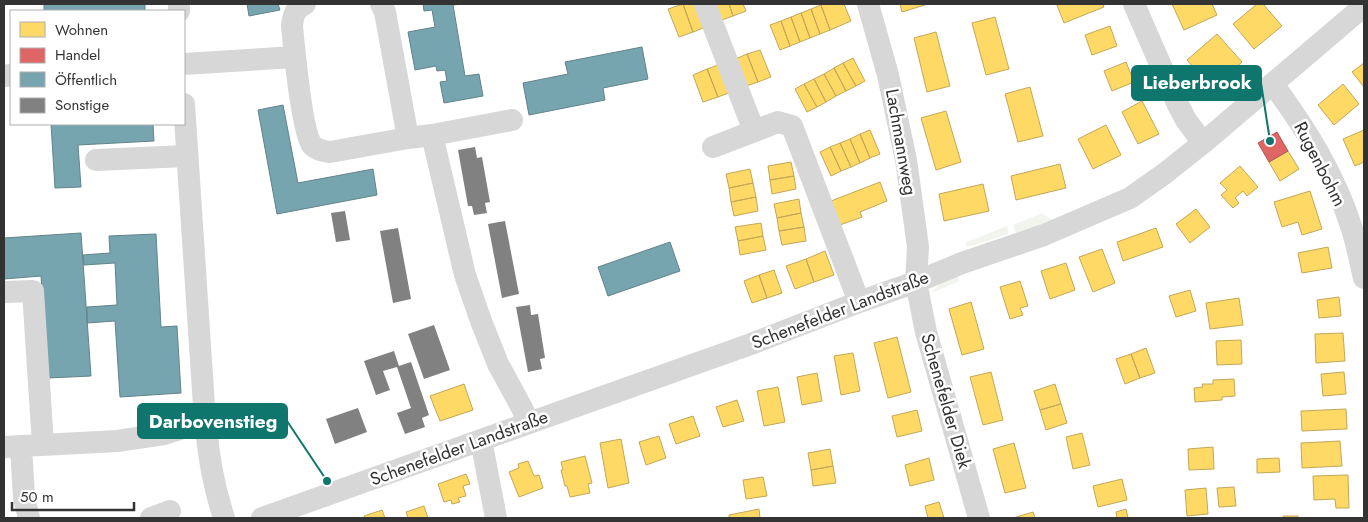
<svg xmlns="http://www.w3.org/2000/svg" width="1368" height="522" viewBox="0 0 1368 522" font-family="Jost,sans-serif">
<style>
.green{fill:#f1f5ed}
.homes{fill:#ffd966;stroke:#c2a757}
.shops{fill:#e06666;stroke:#ac5757}
.public{fill:#76a5af;stroke:#62838a}
.building{fill:#818181}
.lines{fill:none;stroke-linecap:round;stroke-linejoin:round}
.minor{stroke:#d7d7d7;stroke-width:22}
.labels{text-anchor:middle;stroke-width:5;stroke-linejoin:round;paint-order:stroke}
.street-label{font-size:18px;fill:#333;stroke:#fff}
.leader{fill:none;stroke:#0f766e;stroke-width:2}
.callout-dot{fill:#0f766e;stroke:#fff;stroke-width:2}
.callout{fill:#0f766e;stroke:#0f766e;stroke-width:2}
.callout-label{font-size:19px;text-anchor:middle;font-weight:bold;fill:#fff}
</style>
<rect width="100%" height="100%" fill="#fff"/>
<!-- green -->
<path class="green" d="M1042 213 1053 221 1016 233 1013 225Z
M1007 226 1009 234 967 247 965 243Z
M958 276 959 281 932 293 941 282Z"/>
<!-- homes -->
<path class="homes" d="M683 4 693 32 679 37 668 9Z
M683 4H698L706 27 693 32Z
M712 4H729L733 16 719 21Z
M729 4H743L746 11 733 16Z
M824 4H844L851 21 830 30 821 5Z
M900 4H928L902 12Z
M1059 4H1103L1104 7 1064 23 1057 5Z
M1172 4H1212L1217 15 1184 30Z
M1257 4H1263L1282 26 1254 49 1233 24Z
M821 5 830 30 820 34 811 9Z
M811 9 820 34 810 38 801 13Z
M801 13 810 38 800 42 791 17Z
M791 17 800 42 790 46 781 21Z
M995 17 1009 69 986 75 972 23Z
M781 21 790 46 780 50 770 25Z
M1110 26 1117 46 1092 55 1085 35Z
M936 32 950 86 927 92 914 38Z
M1217 34 1242 62 1211 88 1187 60Z
M760 50 771 77 758 82 747 54Z
M747 54 758 82 743 87 733 60Z
M853 58 865 81 856 86 843 63Z
M1126 62 1134 82 1112 91 1104 71Z
M843 63 856 86 846 91 834 68Z
M1364 63V87L1352 72Z
M721 64 731 92 718 97 707 69Z
M834 68 846 91 836 96 824 74Z
M707 69 718 97 703 102 693 75Z
M824 74 836 96 826 102 814 79Z
M814 79 826 102 817 107 804 84Z
M804 84 817 107 807 112 795 89Z
M1343 84 1359 104 1334 125 1318 105Z
M1030 87 1043 136 1018 142 1005 94Z
M1142 101 1159 134 1138 144 1122 112Z
M946 111 961 162 936 170 921 118Z
M1106 125 1121 155 1093 169 1078 139Z
M870 130 880 154 870 158 860 134Z
M1364 130V162L1355 166 1343 139Z
M860 134 870 158 860 163 850 139Z
M850 139 860 163 851 167 840 143Z
M840 143 851 167 841 171 830 147Z
M830 147 841 171 831 176 820 152Z
M1288 151 1299 169 1280 181 1269 162Z
M791 162 794 176 770 180 768 166Z
M1060 164 1066 188 1016 200 1011 176Z
M1240 166 1258 187 1247 196 1243 191 1235 198 1239 203 1233 208 1221 195 1227 190 1220 183Z
M750 169 753 183 729 188 726 174Z
M794 176 796 189 772 194 770 180Z
M880 182 887 201 860 212 862 217 840 225 831 201Z
M753 183 756 197 731 202 729 188Z
M983 184 989 211 944 221 939 194Z
M1310 191 1322 229 1302 235 1298 222 1282 227 1274 202Z
M756 197 758 211 734 216 731 202Z
M799 199 801 213 777 218 774 204Z
M1196 209 1210 227 1190 243 1176 224Z
M801 213 804 227 779 231 777 218Z
M761 223 763 236 738 241 735 227Z
M804 227 806 241 782 245 779 231Z
M1156 228 1163 247 1123 261 1117 242Z
M763 236 766 250 740 255 738 241Z
M1328 247 1332 268 1302 273 1298 253Z
M1102 249 1115 283 1093 292 1079 257Z
M825 251 834 275 814 282 806 259Z
M806 259 814 282 795 289 786 266Z
M1066 263 1075 290 1050 299 1041 271Z
M774 270 782 293 767 298 759 275Z
M759 275 767 298 752 303 744 281Z
M1020 281 1028 306 1020 308 1023 315 1010 319 1000 287Z
M1190 290 1196 311 1176 317 1169 296Z
M1339 297 1341 316 1319 318 1317 300Z
M1239 298 1243 325 1210 329 1206 303Z
M971 302 984 349 962 355 949 309Z
M1343 333 1345 361 1316 363 1315 334Z
M897 337 911 392 888 398 874 343Z
M1241 340 1242 364 1217 365 1216 341Z
M1146 348 1155 373 1140 378 1131 354Z
M853 353 860 391 841 395 834 356Z
M1131 354 1140 378 1125 384 1116 359Z
M991 372 1003 420 983 425 970 377Z
M1344 372 1346 394 1323 396 1321 374Z
M817 373 822 401 802 405 797 377Z
M1234 379 1235 396 1222 397V400L1195 402 1194 388 1203 387 1202 384H1213V380Z
M464 384 473 410 440 421 430 396Z
M1055 384 1061 404 1040 410 1034 391Z
M778 387 785 422 764 426 757 391Z
M737 400 744 421 723 427 716 407Z
M1061 404 1067 423 1046 430 1040 410Z
M1346 409 1347 429 1302 431 1301 411Z
M917 410 922 431 897 437 892 416Z
M693 416 700 436 676 444 669 424Z
M1082 433 1090 465 1073 469 1066 437Z
M659 436 666 458 646 465 639 442Z
M621 439 629 483 608 488 600 443Z
M1340 441 1342 466 1302 468 1301 443Z
M1014 443 1026 488 1005 493 993 449Z
M1213 447 1214 469 1189 470 1188 449Z
M830 449 833 466 811 470 808 453Z
M585 456 592 483 588 484 590 493 570 497 567 486H565L561 470H563L561 462Z
M929 458 934 480 910 486 905 465Z
M1279 458 1280 472 1257 473V459Z
M528 461 534 476 539 475 543 488 519 497 509 472 519 468 518 464Z
M833 466 836 483 813 486 811 470Z
M466 474 470 484 463 486 466 496 458 498 460 502 452 504 451 500 444 502 438 484Z
M1348 475 1349 508H1336L1335 499 1314 500 1313 476Z
M763 477 767 496 746 499 743 480Z
M1122 479 1127 500 1098 507 1093 486Z
M1234 487 1236 506 1219 507 1217 488Z
M1206 488 1208 514 1187 516 1185 490Z
M939 502 944 518H928L925 506Z
M424 506 428 518H408L406 512Z
M759 509 760 518H729V515Z
M1126 509 1128 518H1117L1116 512Z
M382 510 385 518H365L364 516Z
M1033 512 1035 518H1013Z
M1283 516H1298V518H1283Z"/>
<!-- shops -->
<path class="shops" d="M1277 132 1288 151 1269 162 1258 143Z"/>
<!-- public -->
<path class="public" d="M44 4H145V11H44Z
M247 4H278L280 10 249 16Z
M423 4H462L453 5 465 76 479 74 483 96 444 103 440 82 447 81 445 70 437 71 436 66 415 70 408 32 435 27 432 10 424 11Z
M642 47 648 79 603 88 605 100 529 115 523 83 568 74 565 62Z
M283 105 298 183 373 169 377 195 277 214 258 110Z
M51 124H153L154 141 78 145 81 187 55 188Z
M81 233 91 376 48 378 41 276 4 279V238Z
M156 234 161 327 177 326 181 393 120 397 115 321 87 323V307L117 305 115 263 84 265 83 255 110 253 109 236Z
M670 242 680 271 608 296 598 267Z"/>
<!-- building -->
<path class="building" d="M475 147 477 158 482 157 490 202 485 203 487 213 474 215 472 206H468L458 150Z
M345 211 350 240 336 242 331 213Z
M505 221 519 294 502 298 488 224Z
M398 228 411 299 393 303 380 231Z
M530 305 531 315 538 314 545 358 540 359 542 369 528 372 516 307Z
M434 325 450 370 424 379 408 334Z
M394 351 399 366 411 362 429 415 422 418 425 427 405 434 397 413 411 408 397 367 383 371 390 390 376 395 364 361Z
M358 408 367 432 335 444 326 419Z"/>
<g class="lines">
<!-- minor -->
<path class="minor" d="M179 4V11
M305 4C295 8 293 16 292 26 294 47 302 132 312 145 317 150 323 151 330 152L408 138 385 12 381 4
M705 4 754 131
M868 4 888 75 906 160 918 247 916 282 926 332 979 518
M1134 4 1178 105 1186 120 1203 143
M184 64 295 57
M4 76 11 75
M1273 84C1306 129 1335 175 1352 229 1357 245 1360 261 1364 278
M184 104 205 421C209 456 213 485 224 518
M432 135 512 120
M408 138 432 135 465 275 481 321 498 364 523 410 528 423
M713 147 778 122 792 126 859 302
M96 160 186 156
M4 292 33 291 43 445
M481 440 496 518
M21 446 24 498 29 518
M4 447 117 441 164 434 205 421
M151 518 170 511
M262 518 751 344 859 302 916 282 962 263 1044 235 1130 198 1164 174 1203 143 1364 6"/>
</g>
<g class="labels">
<!-- street labels -->
<g class="street-label">
<text transform="translate(901 142) rotate(80)" y="6">Lachmannweg</text>
<text transform="translate(1320 164) rotate(63)" y="6">Rugenbohm</text>
<text transform="translate(840 310) rotate(-21)" y="6">Schenefelder Landstraße</text>
<text transform="translate(946 401) rotate(74)" y="6">Schenefelder Diek</text>
<text transform="translate(459 448) rotate(-20)" y="6">Schenefelder Landstraße</text>
</g>
</g>
<!-- callouts -->
<path class="leader" d="M1270 141L1261 83M327 481L287 421"/>
<g class="callout-dot">
<circle cx="1270" cy="141" r="5"/>
<circle cx="327" cy="481" r="5"/>
</g>
<g class="callout">
<rect x="1132" y="66" width="129" height="34" rx="5"/>
<rect x="138" y="404" width="149" height="34" rx="5"/>
</g>
<g class="callout-label">
<text x="1197" y="89">Lieberbrook</text>
<text x="213" y="428">Darbovenstieg</text>
</g>
<!-- border -->
<rect width="1368" height="522" fill="none" stroke="#333333" stroke-width="10"/>
<!-- legend -->
<rect x="10" y="10" width="175" height="115" fill="#ffffff" stroke="#adadad"/>
<rect x="20" y="22" width="25" height="15" fill="#ffd966" stroke="#adadad"/>
<text x="55" y="35" font-size="15" fill="#333333">Wohnen</text>
<rect x="20" y="48" width="25" height="15" fill="#e06666" stroke="#adadad"/>
<text x="55" y="60" font-size="15" fill="#333333">Handel</text>
<rect x="20" y="72" width="25" height="15" fill="#76a5af" stroke="#adadad"/>
<text x="55" y="85" font-size="15" fill="#333333">Öffentlich</text>
<rect x="20" y="98" width="25" height="15" fill="#818181" stroke="#adadad"/>
<text x="55" y="110" font-size="15" fill="#333333">Sonstige</text>
<!-- scale -->
<path d="M12 502v8h122v-8" fill="none" stroke="#333333" stroke-width="2.5"/>
<text x="20" y="502" font-size="15" fill="#333333" stroke="#ffffff" stroke-width="4" paint-order="stroke">50 m</text>
</svg>
